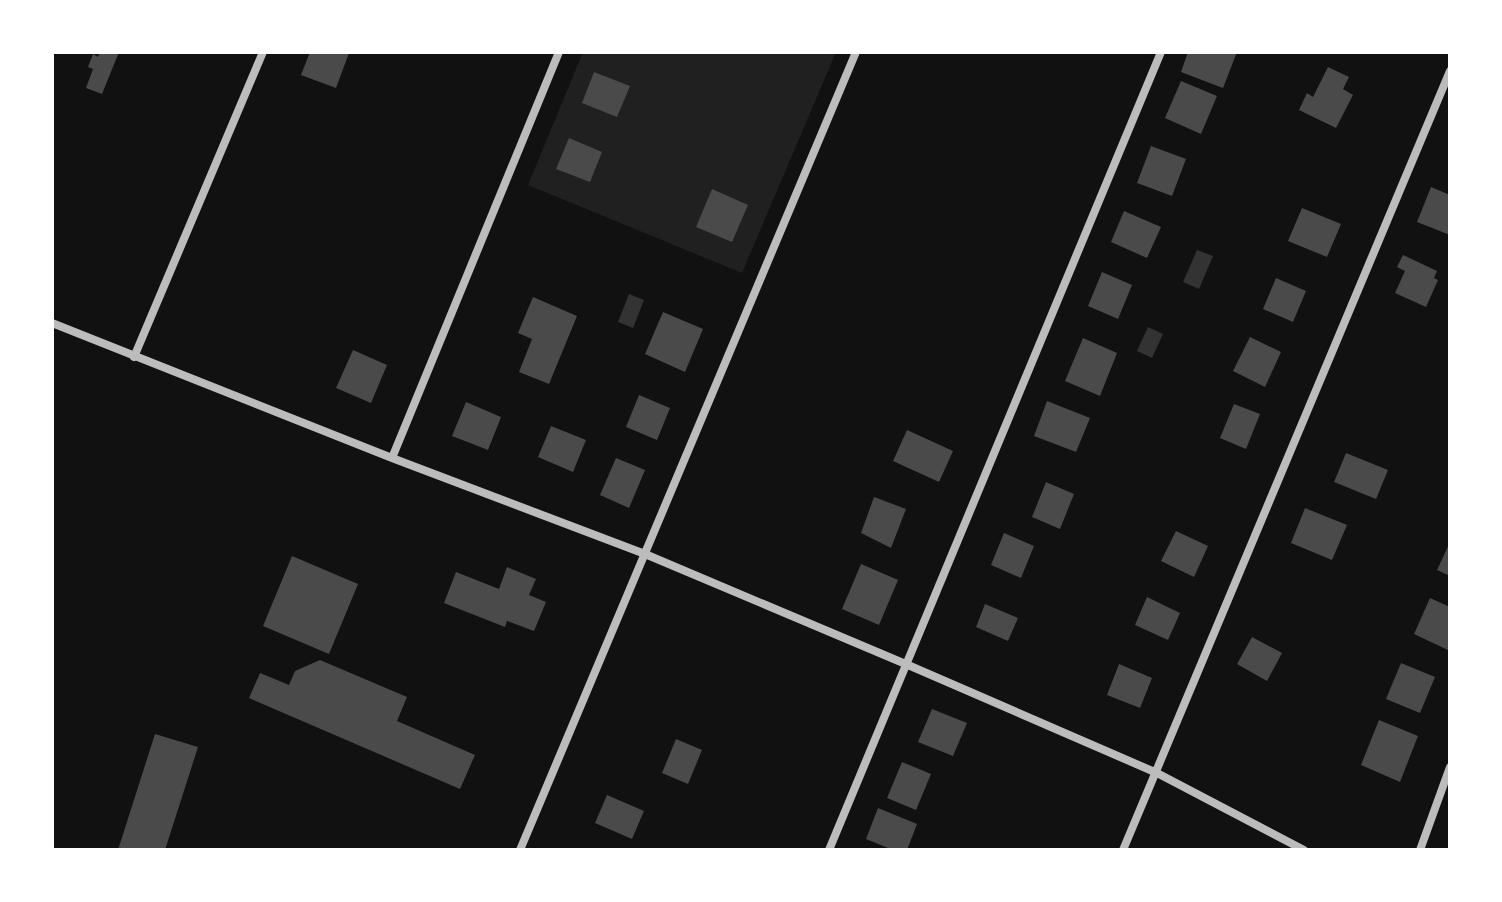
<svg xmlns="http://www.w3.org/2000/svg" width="1502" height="902" viewBox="0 0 1502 902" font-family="'DejaVu Sans',sans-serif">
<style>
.green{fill:#202020}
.water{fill:#333}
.building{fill:#4a4a4a}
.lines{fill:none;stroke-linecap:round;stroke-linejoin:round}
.minor{stroke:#bcbcbc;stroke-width:8}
</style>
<rect width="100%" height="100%" fill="#111"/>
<!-- green -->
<path class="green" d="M583 52H836L742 273 528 185Z"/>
<!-- water -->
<path class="water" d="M1197 250 1213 256 1199 289 1183 282Z
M629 294 644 300 633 328 618 322Z
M1148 327 1163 334 1152 358 1137 351Z"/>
<!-- building -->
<path class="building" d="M100 52H119L102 94 86 88 93 69 88 67 93 54 98 57Z
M310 52 349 53 336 88 301 75Z
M1188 52H1237L1223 88 1181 72Z
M1328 67 1349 77 1343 89 1353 95 1336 128 1299 110 1307 93 1313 97Z
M594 72 630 86 617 117 582 103Z
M1181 81 1217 96 1201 134 1165 118Z
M569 138 602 152 590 182 556 169Z
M1151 146 1186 159 1172 196 1137 183Z
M1431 187 1450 195V235L1417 222Z
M712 189 748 205 732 242 696 227Z
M1302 208 1341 224 1327 257 1288 241Z
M1124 211 1161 227 1147 258 1111 242Z
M1403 255 1437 271 1434 278 1438 280 1426 307 1395 293 1405 271 1397 267Z
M1102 272 1132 285 1118 319 1088 306Z
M1276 278 1306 291 1293 322 1263 309Z
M533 297 577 316 549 384 519 372 532 339 518 333Z
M663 312 703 329 685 372 645 354Z
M1250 337 1281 352 1265 387 1233 371Z
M1083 338 1117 353 1100 396 1065 381Z
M353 350 387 365 371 403 336 388Z
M639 395 670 408 657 440 626 427Z
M1047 401 1090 418 1076 452 1034 436Z
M466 402 501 417 488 450 452 436Z
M1234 404 1260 414 1246 449 1220 438Z
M551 426 586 440 573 472 538 457Z
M907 430 953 451 939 482 893 461Z
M1346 453 1388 470 1376 499 1334 482Z
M616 458 645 470 629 508 600 495Z
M1046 482 1074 494 1060 529 1032 517Z
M874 497 906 509 891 548 861 533Z
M1305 508 1347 525 1332 560 1291 543Z
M1176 531 1208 546 1194 577 1161 561Z
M1004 533 1034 546 1021 578 991 565Z
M1450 542V576L1437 570Z
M292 556 358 584 329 654 263 626Z
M861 564 898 580 879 625 842 609Z
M507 567 536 579 529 595 546 602 534 631 507 621 505 627 444 603 456 572 499 589Z
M1147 597 1180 613 1168 640 1135 625Z
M1430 598 1450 607V651L1414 634Z
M985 604 1018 618 1008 641 976 627Z
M1252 637 1282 653 1267 681 1237 664Z
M320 660 407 697 397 721 475 755 460 789 249 698 260 673 289 685 295 671Z
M1401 663 1435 677 1420 713 1386 699Z
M1119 664 1152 678 1140 708 1107 695Z
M932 709 967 723 953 756 918 742Z
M1379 720 1418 736 1400 782 1361 765Z
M155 734 198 747 165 850H118Z
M676 739 702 750 688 784 662 773Z
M902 762 931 774 916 810 887 798Z
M607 795 644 811 632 839 595 823Z
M878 808 917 824 907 850H893L866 839Z"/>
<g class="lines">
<!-- minor -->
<path class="minor" d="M52 323 392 458 645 554 908 665 1157 773 1304 850
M134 357 263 52
M392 458 559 52
M520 850 856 52
M829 850 1161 52
M1123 850 1450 71
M1420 850 1450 767"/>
</g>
<!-- border -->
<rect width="1502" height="902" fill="none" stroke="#ffffff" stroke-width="108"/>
</svg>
